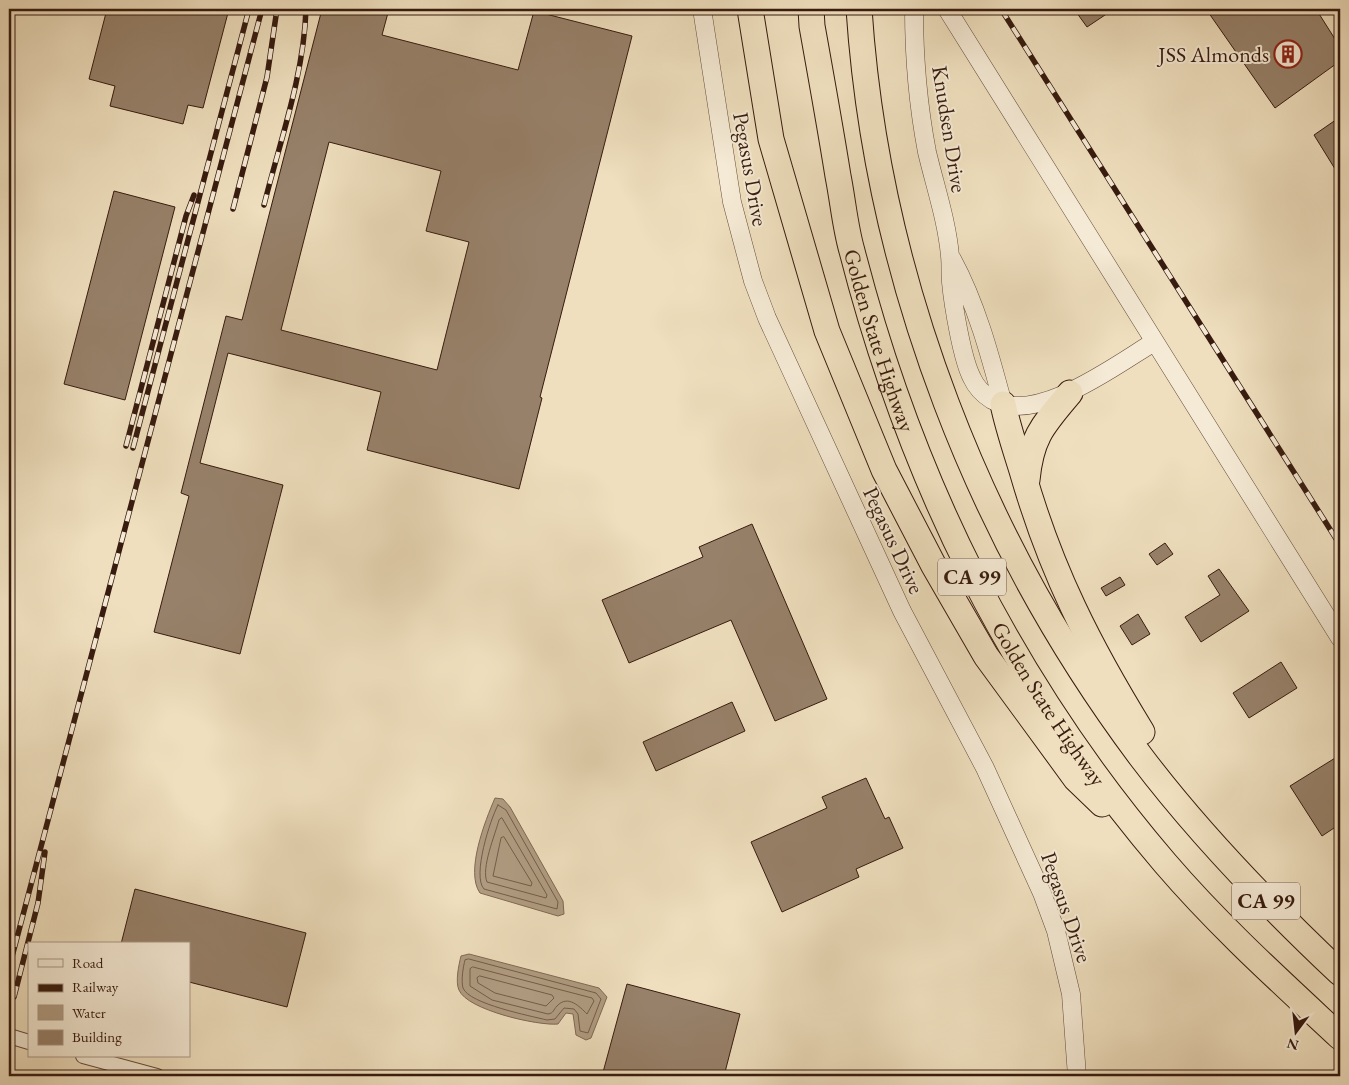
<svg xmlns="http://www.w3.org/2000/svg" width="1349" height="1085" viewBox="0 0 1349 1085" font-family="'EB Garamond',serif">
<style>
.water{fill:#b09c82;stroke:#806854}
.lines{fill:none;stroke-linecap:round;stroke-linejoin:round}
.shore{stroke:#745c48;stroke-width:1}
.building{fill:#97816a;stroke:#371b0f;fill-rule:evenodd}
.minor-casing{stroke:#654c3b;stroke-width:16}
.tertiary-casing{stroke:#654c3b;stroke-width:19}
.motorway-casing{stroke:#371b0f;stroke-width:27}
.minor{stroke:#f5ead5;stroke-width:14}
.tertiary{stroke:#f5ead5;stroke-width:18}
.motorway{stroke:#efdfbe;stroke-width:25}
.rail-casing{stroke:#371b0f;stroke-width:5.5}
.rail{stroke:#f5ead5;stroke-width:4;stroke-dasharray:11;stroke-linecap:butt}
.labels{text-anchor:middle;stroke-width:4;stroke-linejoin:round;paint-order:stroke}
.shield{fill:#f5ead5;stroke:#70594a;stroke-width:1}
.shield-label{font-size:21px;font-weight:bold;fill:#371b0f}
.poi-label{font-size:22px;fill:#371b0f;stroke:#f5ead5;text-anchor:end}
.street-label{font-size:22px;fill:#371b0f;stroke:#f5ead5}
</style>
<rect width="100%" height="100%" fill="#efdfbe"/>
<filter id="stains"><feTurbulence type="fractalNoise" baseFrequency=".004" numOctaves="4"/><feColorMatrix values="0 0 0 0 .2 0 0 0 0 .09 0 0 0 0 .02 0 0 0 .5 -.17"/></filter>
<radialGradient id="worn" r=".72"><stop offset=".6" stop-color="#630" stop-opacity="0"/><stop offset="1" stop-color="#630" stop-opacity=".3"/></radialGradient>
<!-- water -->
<path class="water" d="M495 798 503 799 510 807 563 901 564 914 558 916 480 893C465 872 485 821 495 798Z
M469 954 599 988 607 997 591 1038 586 1040 576 1035 573 1014 566 1013 558 1024C538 1026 467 1010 459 990 455 982 459 964 461 956Z"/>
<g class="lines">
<!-- shore -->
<path class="shore" d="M498 805 506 810 558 902 557 909 484 889C472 876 490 820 498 805Z
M502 818 547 895 546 898 487 882C481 868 495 835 499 820Z
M504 837 532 883 531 886 493 876 501 838Z
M469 959 596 993 601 999 588 1033 580 1031 578 1014 574 1009 564 1008 555 1019 547 1020C531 1016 469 1004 463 988 461 981 463 967 465 960Z
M473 967 592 998 594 1001 587 1014C580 1007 568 994 557 1006 553 1010 554 1013 548 1014L492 1000 470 986V969Z
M480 976 552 995 554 998 546 1006 495 993 478 983 477 978Z"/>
</g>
<!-- building -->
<path class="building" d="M107 9H229L203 108 188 105 183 124 110 106 115 86 89 79Z
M322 9H389L382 35 518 70 534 11 632 36 540 397 542 398 519 489 367 450 381 392 228 353 200 463 283 485 240 654 154 632 189 496 181 493 226 316 242 320ZM329 142 441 171 426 231 469 242 437 370 281 330Z
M1074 9H1114L1087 27Z
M1206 9H1316L1340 47V61L1275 108Z
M1340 117V177L1314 135Z
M114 191 175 207 125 400 64 384Z
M752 524 827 699 775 721 731 620 629 663 602 600 703 557 699 547Z
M1165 543 1173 554 1157 565 1149 554Z
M1219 569 1249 611 1201 642 1185 617 1220 595 1208 576Z
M1120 577 1125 585 1106 596 1101 588Z
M1138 614 1150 634 1132 645 1120 626Z
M1281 662 1297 688 1249 718 1233 693Z
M732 702 745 731 656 771 643 742Z
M1340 755V824L1322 836 1290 786Z
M866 778 885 819 889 817 903 848 856 869 859 877 782 912 751 842 827 808 822 797Z
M135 889 306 933 287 1007 189 982V944H121Z
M627 984 740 1014 724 1076H602Z"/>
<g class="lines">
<!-- minor casing -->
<g class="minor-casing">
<path id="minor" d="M9 1036 29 1042
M83 1056 157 1076"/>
</g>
<!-- tertiary casing -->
<g class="tertiary-casing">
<path id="tertiary" d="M702 9 732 202 753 281 767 318 902 611 985 768 1042 893 1056 931 1071 994 1077 1076
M914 9C914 57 918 105 927 152 935 186 947 221 950 256 951 264 950 273 951 282 953 304 962 359 972 378 976 387 984 395 992 400 1037 425 1116 365 1154 342
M947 9 1340 638
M952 259C976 303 990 355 1003 404"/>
</g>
<!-- motorway casing -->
<g class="motorway-casing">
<g id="motorway">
<path d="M750 9 771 139 827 331 884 470 934 566 986 656 1076 779 1102 804"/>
<path id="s1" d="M811 9 812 26C821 76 830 126 838 176 843 201 845 227 852 251 911 481 1011 683 1165 863 1219 926 1280 981 1340 1037"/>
<path d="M859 9C877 278 980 542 1141 757 1200 835 1269 906 1340 973"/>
<path d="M1003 404C1008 428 1016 451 1023 474 1051 571 1089 646 1142 732"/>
<path d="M1027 480C1031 437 1043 425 1070 393"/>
</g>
</g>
<!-- minor -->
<use href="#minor" class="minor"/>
<!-- tertiary -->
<use href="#tertiary" class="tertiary"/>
<!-- motorway -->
<use href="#motorway" class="motorway"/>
<!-- rail casing -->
<g class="rail-casing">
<path id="rail" d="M1001 9 1340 545
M264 205C280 141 304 75 306 9
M233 209 267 77 277 9
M126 446 186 216 194 195
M133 448 249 9
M9 968 262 9
M14 997 38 903 45 852"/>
</g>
<!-- rail -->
<use href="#rail" class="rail"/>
</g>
<!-- icons -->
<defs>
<g id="building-ring" transform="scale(1.4375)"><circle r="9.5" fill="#f5ead5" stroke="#8f2418" stroke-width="1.5"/><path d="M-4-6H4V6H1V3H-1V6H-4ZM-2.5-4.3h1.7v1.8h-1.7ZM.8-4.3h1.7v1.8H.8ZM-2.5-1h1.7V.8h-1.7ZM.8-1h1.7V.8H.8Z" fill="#8f2418"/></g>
</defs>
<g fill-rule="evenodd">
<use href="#building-ring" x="1288" y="54"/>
</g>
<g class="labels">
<!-- shield labels -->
<g class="shield">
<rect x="938" y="558.5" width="68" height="37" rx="4"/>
<rect x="1232" y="882.5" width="68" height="37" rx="4"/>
</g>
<g class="shield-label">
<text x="972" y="584">CA 99</text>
<text x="1266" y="908">CA 99</text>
</g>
<!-- poi labels -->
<g class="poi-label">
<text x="1269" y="62">JSS Almonds</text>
</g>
<!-- street labels -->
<g class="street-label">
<text transform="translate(950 129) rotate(81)" y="8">Knudsen Drive</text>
<text transform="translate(751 169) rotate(80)" y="8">Pegasus Drive</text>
<text dy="8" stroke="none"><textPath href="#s1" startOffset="339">Golden State Highway</textPath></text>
<text transform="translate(894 540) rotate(65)" y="8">Pegasus Drive</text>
<text dy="8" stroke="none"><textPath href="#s1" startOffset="742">Golden State Highway</textPath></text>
<text transform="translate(1067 907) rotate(71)" y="8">Pegasus Drive</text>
</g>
</g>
<!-- margin -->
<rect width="1349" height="1085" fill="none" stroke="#efdfbe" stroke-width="30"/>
<rect x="10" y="10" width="1329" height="1065" fill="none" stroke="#371b0f" stroke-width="2.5"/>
<rect x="15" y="15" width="1319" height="1055" fill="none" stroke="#371b0f"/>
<!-- legend -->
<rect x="28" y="942" width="162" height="115" fill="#f5ead5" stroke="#a99786"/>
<rect x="38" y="959" width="25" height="8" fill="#f5ead5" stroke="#a99786"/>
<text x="72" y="968" font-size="15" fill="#371b0f">Road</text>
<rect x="38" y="984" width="25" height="8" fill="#371b0f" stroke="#a99786"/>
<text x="72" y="992" font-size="15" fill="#371b0f">Railway</text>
<rect x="38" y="1005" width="25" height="15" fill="#b09c82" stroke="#a99786"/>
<text x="72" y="1018" font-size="15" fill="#371b0f">Water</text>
<rect x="38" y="1030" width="25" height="15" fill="#97816a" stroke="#a99786"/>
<text x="72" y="1042" font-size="15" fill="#371b0f">Building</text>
<!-- north arrow -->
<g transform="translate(1296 1032) rotate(195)" stroke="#f5ead5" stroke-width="4" paint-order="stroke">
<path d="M0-4L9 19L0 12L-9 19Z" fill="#371b0f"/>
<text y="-8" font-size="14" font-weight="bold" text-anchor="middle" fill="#371b0f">N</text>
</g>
<rect width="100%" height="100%" filter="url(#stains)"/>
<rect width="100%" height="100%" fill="url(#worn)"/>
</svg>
